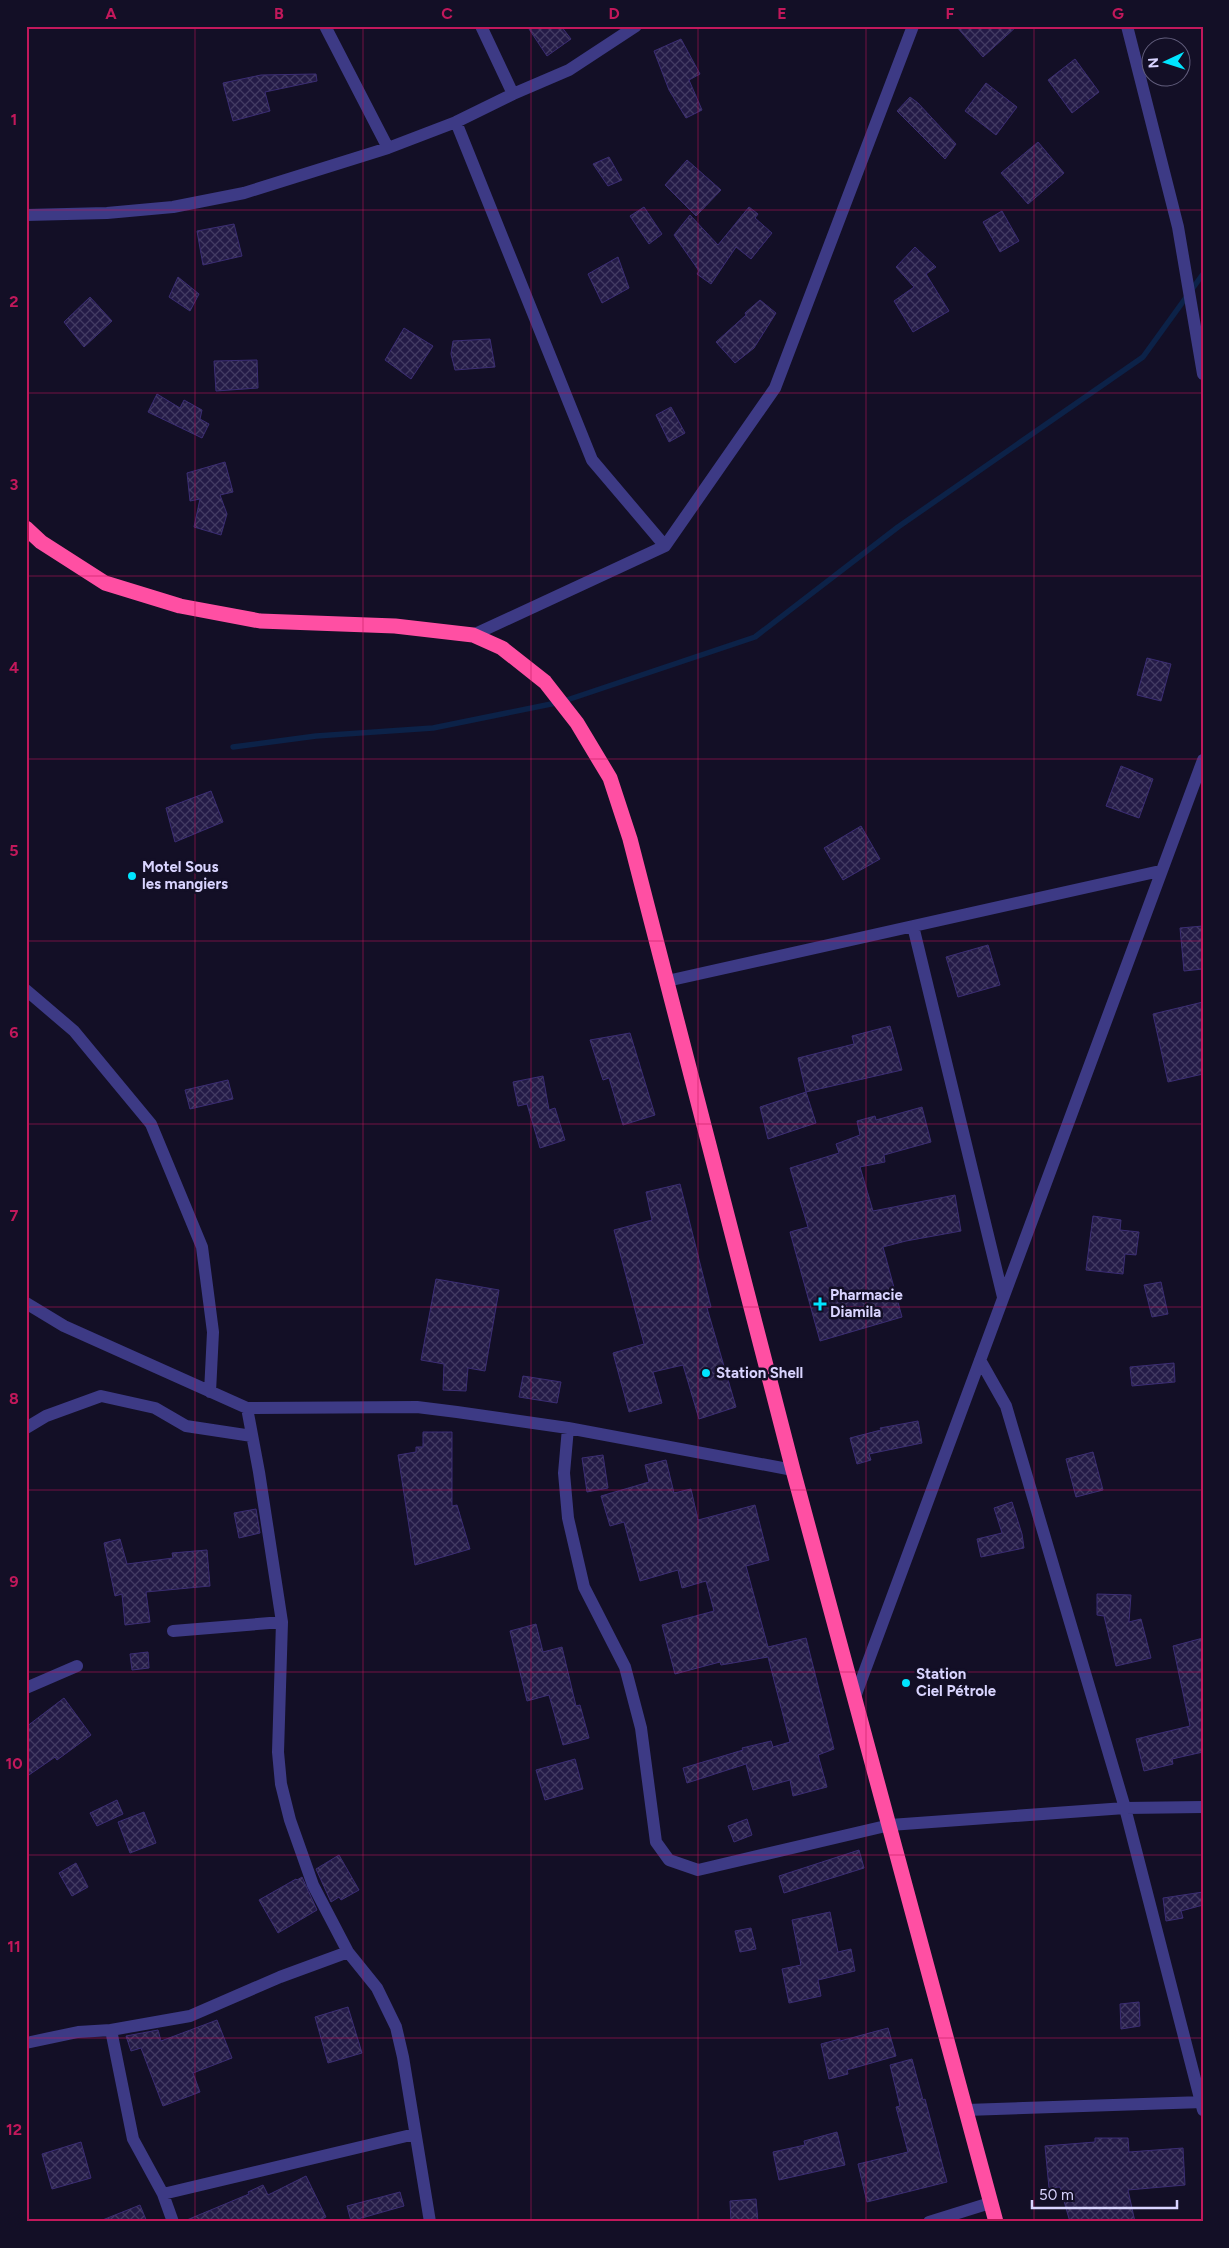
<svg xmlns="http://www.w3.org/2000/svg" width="1229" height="2248" viewBox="0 0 1229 2248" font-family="Figtree,sans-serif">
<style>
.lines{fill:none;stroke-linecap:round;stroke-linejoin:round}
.stream{stroke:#0c2248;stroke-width:5.5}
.building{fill:url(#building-cross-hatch);stroke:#3b2d73}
.street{stroke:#3d3a85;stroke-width:12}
.highway{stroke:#ff4fa3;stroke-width:15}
.grid{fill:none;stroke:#c2185b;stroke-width:1;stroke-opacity:0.55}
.poi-dot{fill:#00e5ff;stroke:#130f26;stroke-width:2}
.labels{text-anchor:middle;stroke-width:5;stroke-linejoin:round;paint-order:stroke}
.poi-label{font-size:15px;font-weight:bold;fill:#d9d4ff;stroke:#130f26;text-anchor:start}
.neatline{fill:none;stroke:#c2185b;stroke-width:2}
.grid-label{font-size:16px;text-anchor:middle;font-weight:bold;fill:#c2185b}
</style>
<defs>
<pattern id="building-cross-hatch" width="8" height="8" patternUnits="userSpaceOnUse" patternTransform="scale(1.25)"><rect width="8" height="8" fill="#241b47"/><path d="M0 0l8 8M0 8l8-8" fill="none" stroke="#433b63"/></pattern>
</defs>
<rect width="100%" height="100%" fill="#130f26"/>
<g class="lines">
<!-- stream -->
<path class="stream" d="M233 747 316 736 433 728 561 702 755 637 898 527 1143 357 1203 274"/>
</g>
<!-- building -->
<path class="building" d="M527 26H561L571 39 547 56Z
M956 26H1017L983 57Z
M681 39 700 74 689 80 702 110 686 118 669 90 654 51Z
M1075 59 1099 92 1072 113 1048 80Z
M316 74 317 81 265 92 270 111 233 121 223 83 261 75Z
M986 83 1017 107 996 135 965 111Z
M910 97 918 103 956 144 945 159 897 111Z
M1038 142 1064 173 1028 204 1001 173Z
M609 157 622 180 608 186 593 164Z
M687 160 721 190 696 216 665 185Z
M644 207 662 234 649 244 630 216Z
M749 207 758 214 755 218 772 233 751 259 736 247 711 284 697 274 699 271 674 235 690 215 718 245Z
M1002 211 1019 241 1000 252 983 222Z
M234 224 242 256 203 265 197 231Z
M915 247 936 267 926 274 949 311 913 332 894 301 914 287 896 267Z
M618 257 629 288 602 303 588 274Z
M178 277 199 294 190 311 169 297Z
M90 297 112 321 84 347 64 322Z
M760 300 776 313 754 348 735 363 716 342 746 315 745 313Z
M404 328 433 346 411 379 385 360Z
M490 339 495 367 455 370 451 354 453 341Z
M257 360 258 388 216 391 214 361Z
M157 394 180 408 184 400 202 410 200 419 209 424 202 438 148 412Z
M671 407 685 433 669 442 656 415Z
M225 462 233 492 220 495 227 514 221 535 194 527 200 499 190 501 187 473Z
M1147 658 1171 664 1161 701 1137 695Z
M1121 766 1153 779 1139 818 1106 806Z
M211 791 223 822 175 842 166 808Z
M861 826 880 859 843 880 824 848Z
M1203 926V969L1184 971 1180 928Z
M988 945 1000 985 958 997 946 957Z
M1203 1002V1074L1168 1082 1153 1014Z
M890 1026 902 1070 806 1092 798 1058 854 1044 852 1036Z
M630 1033 655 1115 623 1125 609 1078 603 1080 590 1040Z
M543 1076 549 1110 555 1108 565 1140 540 1148 527 1104 518 1106 513 1082Z
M228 1080 233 1099 190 1109 185 1090Z
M806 1092 816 1123 768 1139 760 1107Z
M922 1107 931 1142 884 1155 885 1162 860 1167 873 1211 955 1195 961 1231 906 1241 883 1247 902 1317 820 1341 790 1232 808 1227 790 1168 839 1153 836 1144 860 1135 857 1121 875 1116 876 1120Z
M680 1184 711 1307 707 1308 736 1407 699 1419 683 1365 653 1372 662 1403 629 1412 613 1353 644 1344 614 1230 652 1220 646 1192Z
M1093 1216 1121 1220 1120 1230 1139 1232 1136 1255 1125 1254 1123 1274 1086 1270Z
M436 1279 499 1290 485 1371 468 1368 466 1391 443 1390 444 1364 421 1360Z
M1161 1282 1168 1314 1152 1317 1144 1285Z
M1174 1363 1175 1382 1132 1386 1130 1367Z
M523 1376 561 1382 557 1403 519 1397Z
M918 1421 922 1443 869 1454 871 1460 857 1464 850 1438 881 1430 880 1428Z
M423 1432H452V1506L457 1505 470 1549 415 1565 398 1455 416 1452V1447H423Z
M1093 1452 1103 1490 1076 1497 1066 1459Z
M603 1455 608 1488 587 1492 582 1458Z
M666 1460 674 1493 691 1489 698 1520 755 1505 769 1560 746 1566 768 1647 806 1638 834 1749 818 1755 827 1787 793 1796 790 1780 753 1790 746 1764 687 1783 683 1768 743 1750 742 1748 771 1741 773 1747 790 1742 768 1657 721 1665 720 1662 675 1674 662 1625 714 1611 706 1581 682 1588 678 1570 640 1581 624 1522 610 1526 601 1496 649 1482 645 1465Z
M1012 1502 1022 1534 1024 1548 981 1557 977 1539 1002 1533 994 1508Z
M256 1509 260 1533 239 1538 234 1513Z
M120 1539 127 1564 173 1558 172 1553 207 1550 210 1586 146 1592 150 1622 125 1625 122 1594 115 1596 104 1543Z
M1097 1594 1131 1595 1129 1622 1141 1619 1151 1658 1116 1666 1104 1616 1097 1615Z
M536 1624 543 1652 562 1647 576 1706 580 1705 589 1738 563 1745 549 1695 527 1701 510 1631Z
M1203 1638V1752L1172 1759 1173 1764 1144 1771 1136 1739 1190 1726 1173 1646Z
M148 1652 149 1668 132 1670 130 1654Z
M64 1698 91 1735 57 1760 55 1757 26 1777V1727Z
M575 1759 583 1789 545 1800 536 1770Z
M117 1800 123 1814 97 1826 90 1813Z
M144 1812 156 1843 130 1853 118 1822Z
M747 1819 752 1835 734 1842 728 1826Z
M859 1850 864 1868 784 1893 779 1876Z
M339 1855 359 1890 341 1900 339 1897 331 1902 316 1869Z
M76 1863 88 1887 72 1896 59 1873Z
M302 1877 317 1910 278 1933 259 1900 296 1879 297 1880Z
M1203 1892V1905L1181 1911 1183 1918 1166 1921 1163 1898Z
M830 1912 838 1952 851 1949 855 1971 818 1980 821 1996 789 2003 782 1969 801 1965 792 1920Z
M751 1928 756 1949 740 1952 735 1931Z
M1139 2002 1140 2026 1121 2029 1120 2004Z
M348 2007 362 2053 328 2063 315 2017Z
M217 2020 232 2058 193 2073 200 2092 163 2106 141 2048 131 2051 126 2036 158 2030 161 2041Z
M888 2028 896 2056 847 2070 848 2074 829 2079 821 2044 840 2039V2041Z
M912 2059 923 2100 925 2099 947 2182 867 2202 858 2164 908 2152 896 2107 900 2106 890 2065Z
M837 2132 845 2165 779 2180 773 2152 805 2145 804 2141Z
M1095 2138H1128L1129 2152 1183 2148 1185 2185 1128 2190 1135 2222H1070L1060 2187 1049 2188 1045 2146 1095 2142Z
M81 2142 91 2178 52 2189 42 2154Z
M306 2176 326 2217 315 2222H182L249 2194 248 2192 263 2185 268 2195Z
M400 2192 404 2206 351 2221 347 2206Z
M756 2199 758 2222H731L730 2201Z
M140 2205 147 2222H100V2221Z"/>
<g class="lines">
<!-- street -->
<path class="street" d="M325 26 388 148
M481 26 513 94
M1127 26 1178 227 1203 374
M456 122 592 460 665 546
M26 215 107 213 173 207 244 193 388 148 456 122 513 94 569 70 636 26
M473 635 665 546 775 388 913 26
M913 926 1003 1297
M667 981 1160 871
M26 990 74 1031 151 1124 202 1247 213 1332 210 1392
M26 1303 64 1326 247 1408 417 1407 457 1412 568 1428 793 1470
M980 1360 1006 1406 1125 1808 1203 2110
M247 1408 259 1472 282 1622 278 1752 281 1784 290 1820 313 1885 348 1952 377 1988 396 2027 403 2057 430 2222
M26 1428 46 1416 101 1396 155 1408 186 1426 252 1436
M568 1428 564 1473 568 1518 584 1587 625 1667 641 1728 656 1842 669 1860 698 1870 890 1825 1125 1808 1203 1807
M173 1631 282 1622
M26 1688 77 1666
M855 1697 1203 760
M111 2030 133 2139 163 2194 173 2222
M26 2043 78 2032 111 2030 190 2016 280 1977 348 1952
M966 2110 1203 2102
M163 2194 415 2134
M929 2222 990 2203"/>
<!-- highway -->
<path class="highway" d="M26 528 41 542 105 583 180 606 260 621 395 626 473 635 502 648 545 682 577 723 610 778 630 839 793 1470 996 2222"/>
</g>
<!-- grid -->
<path class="grid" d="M195 26V2222M363 26V2222M531 26V2222M698 26V2222M866 26V2222M1034 26V2222M26 210H1203M26 393H1203M26 576H1203M26 759H1203M26 941H1203M26 1124H1203M26 1307H1203M26 1490H1203M26 1672H1203M26 1855H1203M26 2038H1203"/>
<!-- markers -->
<g class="poi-dot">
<circle cx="132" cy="876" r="5"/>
<path d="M817.5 1296.5h5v5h5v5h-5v5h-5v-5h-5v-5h5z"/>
<circle cx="706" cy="1373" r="5"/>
<circle cx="906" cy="1683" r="5"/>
</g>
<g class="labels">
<!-- poi labels -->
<g class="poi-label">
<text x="142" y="872">Motel Sous<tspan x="142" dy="17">les mangiers</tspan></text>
<text x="830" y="1300">Pharmacie<tspan x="830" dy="17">Diamila</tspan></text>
<text x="716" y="1378">Station Shell</text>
<text x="916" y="1679">Station<tspan x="916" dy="17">Ciel Pétrole</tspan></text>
</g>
</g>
<!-- border -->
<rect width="1229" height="2248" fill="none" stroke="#130f26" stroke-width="55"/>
<!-- north arrow -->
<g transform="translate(1166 62) rotate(266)"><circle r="24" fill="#130f26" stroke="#625e7d"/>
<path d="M0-4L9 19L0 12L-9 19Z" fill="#00e5ff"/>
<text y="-8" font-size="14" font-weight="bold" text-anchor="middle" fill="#d9d4ff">N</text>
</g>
<!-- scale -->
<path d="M1032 2200v8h145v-8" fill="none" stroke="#d9d4ff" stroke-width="2.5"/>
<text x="1039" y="2200" font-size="15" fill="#d9d4ff" stroke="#130f26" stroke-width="4" paint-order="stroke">50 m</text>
<rect x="28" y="28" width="1174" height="2192" class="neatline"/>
<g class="grid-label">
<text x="111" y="19">A</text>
<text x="279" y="19">B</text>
<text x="447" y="19">C</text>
<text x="614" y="19">D</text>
<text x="782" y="19">E</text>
<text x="950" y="19">F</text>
<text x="1118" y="19">G</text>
<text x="14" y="125">1</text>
<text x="14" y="307">2</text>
<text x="14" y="490">3</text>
<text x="14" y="673">4</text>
<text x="14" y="856">5</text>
<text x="14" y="1038">6</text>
<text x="14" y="1221">7</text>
<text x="14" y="1404">8</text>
<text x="14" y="1587">9</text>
<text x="14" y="1769">10</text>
<text x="14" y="1952">11</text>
<text x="14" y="2135">12</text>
</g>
</svg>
